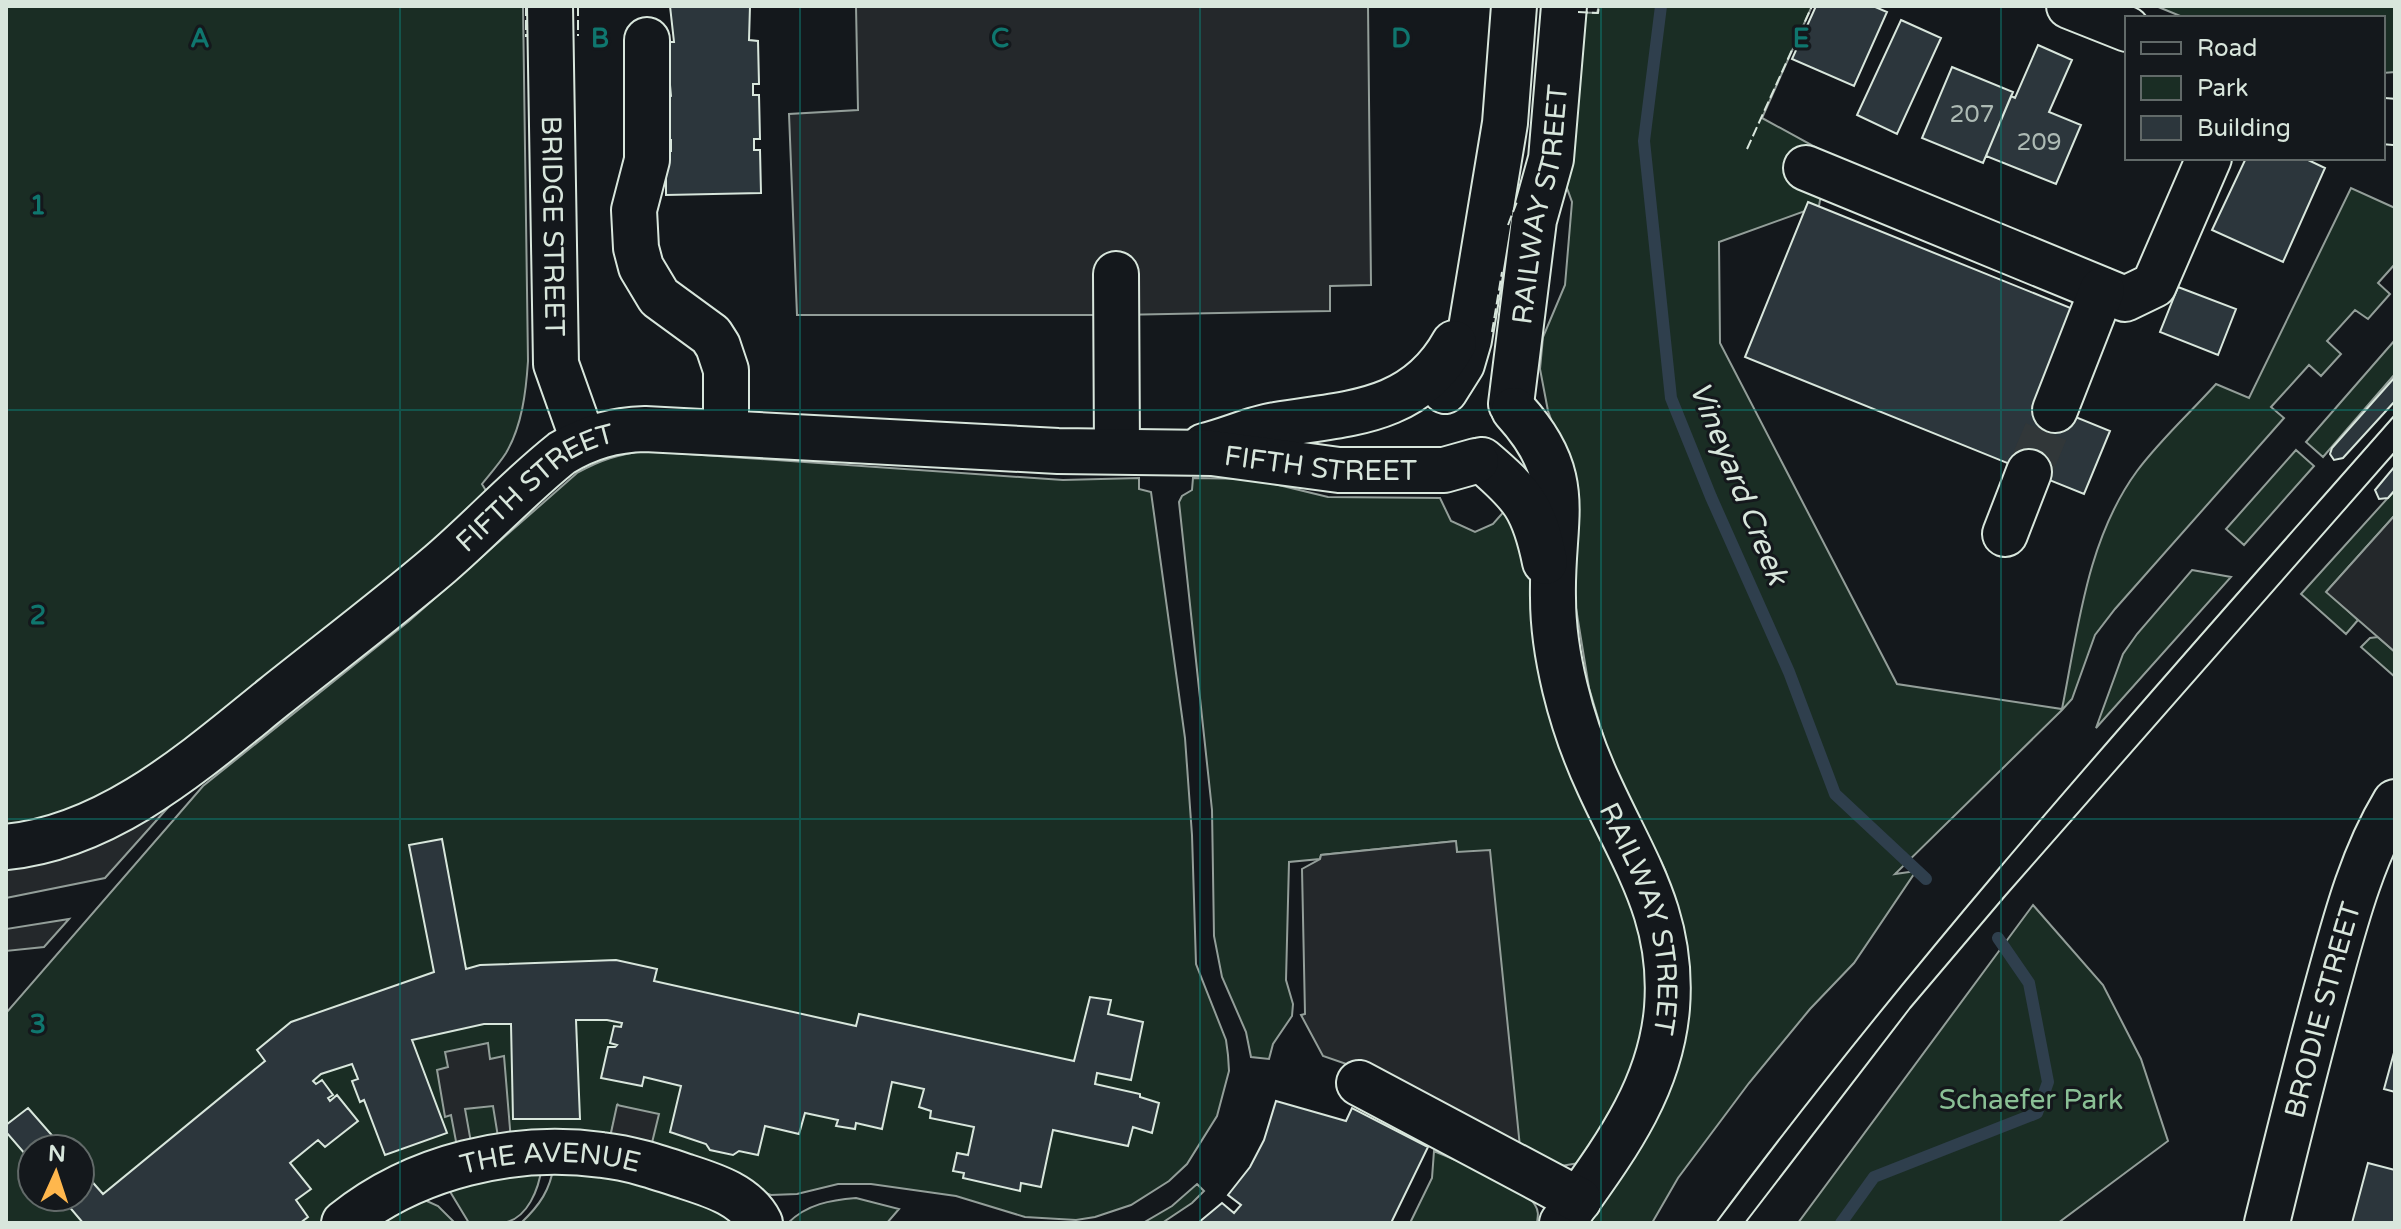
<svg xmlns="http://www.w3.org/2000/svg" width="2401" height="1229" viewBox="0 0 2401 1229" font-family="'Varela Round',sans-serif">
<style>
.green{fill:#1a2d24;stroke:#939e99;stroke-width:2;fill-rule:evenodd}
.parking{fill:#24282b;stroke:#939e99;stroke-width:2}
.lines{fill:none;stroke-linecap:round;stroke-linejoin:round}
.stream{stroke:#2f3f4d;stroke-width:12}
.building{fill:#2c363c;stroke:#d8e6dc;stroke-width:2}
.minor-tunnel{stroke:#313739;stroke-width:44;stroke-dasharray:44 22;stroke-linecap:butt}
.minor-casing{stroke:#d8e6dc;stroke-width:48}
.minor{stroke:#14181c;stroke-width:44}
.tram{stroke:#d8e6dc;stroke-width:2}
.fence{stroke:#d8e6dc;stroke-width:2;stroke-dasharray:10 4;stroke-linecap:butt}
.grid{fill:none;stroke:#0f766e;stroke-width:2;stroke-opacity:0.55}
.labels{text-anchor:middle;stroke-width:6;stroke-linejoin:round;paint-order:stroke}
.number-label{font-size:24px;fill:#adbab4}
.street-label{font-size:28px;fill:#d8e6dc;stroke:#14181c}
.park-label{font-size:28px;fill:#8ac095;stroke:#14181c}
.water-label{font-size:30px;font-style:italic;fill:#d8e6dc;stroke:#14181c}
.grid-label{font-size:26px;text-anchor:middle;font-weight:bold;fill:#0f766e;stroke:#14181c;stroke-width:6;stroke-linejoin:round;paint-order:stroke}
</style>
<rect width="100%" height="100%" fill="#14181c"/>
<!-- green -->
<path class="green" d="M6 6H523L528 361C526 392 522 426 506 453 499 464 490 474 482 484L488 494 357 610 120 791 6 832Z
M1599 6H1812L1762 118 1828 154 1819 206 1719 242 1720 343 1897 684 2062 709C2078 629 2087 539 2137 471 2160 440 2190 413 2216 384L2249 398 2351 188 2395 208V264L2378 283 2390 294 2368 319 2355 310 2327 341 2341 354 2321 376 2309 365 2271 407 2284 418 2115 609 2095 635 2072 699 2062 710 1895 874 1916 871 1854 963 1810 1009 1749 1083 1678 1178 1652 1223H1586L1642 1145 1660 1111 1675 1076 1687 1014 1690 983 1677 907 1665 870 1611 762 1589 688 1575 602 1569 469 1548 411 1540 369 1543 337 1565 285 1572 202 1560 169 1571 12 1597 13Z
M2156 6H2395V72L2383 73V18H2185Z
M2395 340V374L2323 457 2306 442Z
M2296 450 2314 466 2244 545 2226 529Z
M645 451 1063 480 1139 478V489L1151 492 1185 738 1192 835 1196 964 1226 1040 1228 1055 1229 1071 1217 1116 1187 1164 1169 1181 1131 1205 1095 1217 1076 1220 1025 1217 956 1196 871 1184H838L797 1194 771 1195 650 1151 618 1105 609 1142 323 1223H6V1013L203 786 409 621 577 473C600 460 619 454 645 451ZM32 1149H80V1197H32Z
M1193 478 1254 479 1328 497 1440 498 1451 521 1475 532 1493 524 1507 508 1527 549 1550 713 1617 864 1645 944 1648 1010 1630 1082 1579 1163 1561 1166 1520 1147 1455 841 1321 855 1320 859 1289 862 1286 980 1293 1004 1292 1016 1273 1044 1269 1059 1251 1057 1246 1032 1222 977 1214 936 1212 810 1179 502 1182 496 1192 490Z
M2395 490V515L2327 591 2358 620 2346 634 2301 594Z
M2192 570 2231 577 2096 728 2123 654 2137 634Z
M2378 637 2395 652V677L2361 647 2370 638Z
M2033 905 2103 985 2141 1059 2168 1141 2058 1223H1798Z
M1434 1151C1457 1161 1524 1186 1535 1205 1539 1211 1538 1216 1537 1223H1410L1432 1178Z
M554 1165 666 1185 745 1223H521C540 1205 550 1190 554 1165Z
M542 1166C539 1188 528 1220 502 1223 492 1224 479 1223 469 1223L446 1185Z
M1197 1184 1204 1191 1192 1203 1162 1223H1143L1172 1206Z
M418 1197 438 1206 455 1223H370Z
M856 1198 899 1209 887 1223H788C807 1204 831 1200 856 1198Z"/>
<!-- parking -->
<path class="parking" d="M856 6H1368L1371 285 1330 286V311L1116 315H797L789 114 858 110Z
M2395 515V652L2326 592Z
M172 803 105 878 6 898V864Z
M1456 841 1457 852 1490 850 1520 1147 1384 1077 1323 1056 1301 1015 1305 1014 1302 869 1320 859 1321 855Z
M69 919 44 947 6 951V929Z
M488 1043 490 1059 504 1056 511 1141 499 1143 493 1106 465 1109 472 1148 458 1152 451 1115 445 1117 437 1070 448 1067 445 1052Z
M617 1105 659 1114 650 1151 609 1142Z"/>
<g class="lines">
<!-- stream -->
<path class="stream" d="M1661 6 1644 141 1671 398 1711 497 1789 672 1835 794 1926 879
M1841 1223 1874 1177 2037 1113 2048 1082 2029 983 1998 938"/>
</g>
<!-- building -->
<path class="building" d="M670 6H750L749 40 758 41 759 84H753V95H759L760 139H754V150H760L761 193 666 195V151H671V140H665V97L671 96 670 85 665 86 664 42H674Z
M1816 6H1873L1887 12 1854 86 1792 59Z
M1901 20 1941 38 1897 134 1857 115Z
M2038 45 2072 60 2049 112 2081 125 2056 184 1986 156 2011 96 2015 98Z
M1952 67 2013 92 1983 163 1922 138Z
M2246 158H2304L2325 168 2283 262 2212 230Z
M1808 202 2078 311 2041 403 2110 431 2084 494 1745 357Z
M2178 287 2236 309 2218 355 2160 332Z
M2395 377V401L2343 458 2334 460 2330 454 2332 448Z
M2395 466V490L2388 498 2379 499 2375 490Z
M442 839 466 969 480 965 616 960 657 969 654 981 856 1026 859 1014 1074 1061 1090 997 1111 1000 1108 1014 1143 1022 1131 1080 1097 1073 1095 1084 1140 1094V1097L1159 1103 1152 1133 1133 1127 1128 1146 1053 1130 1041 1187 1021 1183 1020 1191 963 1178 964 1173 953 1171 957 1153 968 1155 974 1127 930 1118 931 1111 919 1107 924 1089 892 1082 882 1129 856 1123 855 1129 836 1126 838 1120 805 1113 799 1134 765 1126 758 1155 739 1151 733 1155 710 1150 706 1144 670 1132 681 1086 644 1077 642 1086 601 1078 608 1047H615L617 1045 610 1043 614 1026 621 1027 622 1023 607 1020H576L580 1119H513L511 1024H484L412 1040 447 1133 385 1155 364 1100 360 1102 352 1081 358 1079 352 1064 321 1074 313 1081 316 1084 322 1080 333 1095 328 1098 330 1101 337 1095 358 1121 325 1147 318 1140 290 1163 311 1189 296 1200 308 1217 300 1223H83L61 1197H80V1168L103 1194 265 1061 257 1050 291 1022 434 972 409 845Z
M2395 1049V1092L2384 1089Z
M1276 1101 1346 1121 1352 1108 1428 1147 1391 1223H1198L1222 1203 1234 1213 1241 1205 1228 1195 1250 1167 1264 1140Z
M28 1108 64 1149H32V1162L6 1132V1125Z
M2368 1163 2395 1170V1223H2352Z"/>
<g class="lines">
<!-- minor-tunnel -->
<path class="minor-tunnel" d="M2029 472 2055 410"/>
<!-- minor casing -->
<g class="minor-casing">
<g id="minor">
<path id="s1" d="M550 6 556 364 583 440"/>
<path d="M2069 6 2127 29"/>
<path d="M647 40V160L634 210 636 248 641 267 659 297 711 335 718 346 726 370V432"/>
<path d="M2383 121 2395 122"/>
<path d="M1806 168 2125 299 2154 285 2209 158"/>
<path d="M1116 274 1117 451"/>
<path d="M1445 391 1462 364 1469 340 1505 123 1514 6"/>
<path id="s2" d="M1511 404 1534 220 1551 159 1564 6"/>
<path id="s3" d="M1514 410C1577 479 1551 517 1553 598 1553 628 1558 659 1565 688 1573 721 1585 755 1599 785 1635 864 1674 917 1667 1008 1660 1093 1609 1156 1562 1223"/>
<path d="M2055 410 2102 290"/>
<path d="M1204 446C1229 440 1251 429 1276 425 1346 413 1414 415 1454 343"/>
<path d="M1482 460C1523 495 1534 508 1545 562"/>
<path d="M2005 534 2029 472"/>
<path id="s4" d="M6 847C110 837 196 760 274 697 329 653 386 610 440 564 482 528 519 487 562 453 589 437 613 430 645 429L1058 451 1212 453 1339 470H1444L1476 461"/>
<path d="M1359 1083 1579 1200"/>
<path id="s5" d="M344 1223C415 1166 513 1143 602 1155 630 1158 657 1167 684 1176 712 1185 746 1195 760 1223"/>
<path id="s6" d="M2267 1223C2286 1145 2305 1068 2326 991 2344 926 2360 860 2395 802"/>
</g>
</g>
<!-- minor -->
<use href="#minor" class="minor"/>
<!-- tram -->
<path class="tram" d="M1716 1223C1926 940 2163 679 2395 415
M1745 1223 1910 1008 2005 896 2395 452"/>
<!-- fence -->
<path class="fence" d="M526 6V37
M578 6V36
M1578 12 1598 13 1599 6
M1747 149 1812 6
M1508 225 1518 199
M1492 332 1502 272"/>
</g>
<!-- grid -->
<path class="grid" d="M400 6V1223M800 6V1223M1200 6V1223M1601 6V1223M2001 6V1223M6 410H2395M6 819H2395"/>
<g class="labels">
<!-- number labels -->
<g class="number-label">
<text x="1972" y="122">207</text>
<text x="2039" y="150">209</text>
</g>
<!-- street labels -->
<g class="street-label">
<text dy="10" stroke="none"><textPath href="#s2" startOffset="202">RAILWAY STREET</textPath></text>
<text dy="10" stroke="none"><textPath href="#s1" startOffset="220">BRIDGE STREET</textPath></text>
<text dy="10" stroke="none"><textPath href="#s4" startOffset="1454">FIFTH STREET</textPath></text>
<text dy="10" stroke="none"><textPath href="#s4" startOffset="648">FIFTH STREET</textPath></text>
<text dy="10" stroke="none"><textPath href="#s3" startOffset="536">RAILWAY STREET</textPath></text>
<text dy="10" stroke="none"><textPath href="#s6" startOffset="220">BRODIE STREET</textPath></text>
<text dy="10" stroke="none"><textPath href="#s5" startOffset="222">THE AVENUE</textPath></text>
</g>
<!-- park labels -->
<g class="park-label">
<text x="2031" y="1109">Schaefer Park</text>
</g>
<!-- water labels -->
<g class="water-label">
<text transform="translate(1739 483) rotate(68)" y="10">Vineyard Creek</text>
</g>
</g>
<g class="grid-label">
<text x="200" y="47">A</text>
<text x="600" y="47">B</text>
<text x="1000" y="47">C</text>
<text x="1401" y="47">D</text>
<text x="1801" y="47">E</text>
<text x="38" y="214">1</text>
<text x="38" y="624">2</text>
<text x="38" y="1033">3</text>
</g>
<!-- border -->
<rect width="2401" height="1229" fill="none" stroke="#d8e6dc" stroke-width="16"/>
<!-- legend -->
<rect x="2125" y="16" width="260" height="144" fill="#14181c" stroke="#626a69" stroke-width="2"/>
<rect x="2141" y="42" width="40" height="12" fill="#14181c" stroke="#626a69" stroke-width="2"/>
<text x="2197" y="56" font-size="24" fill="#d8e6dc">Road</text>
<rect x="2141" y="76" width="40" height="24" fill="#1a2d24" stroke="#626a69" stroke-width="2"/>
<text x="2197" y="96" font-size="24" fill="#d8e6dc">Park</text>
<rect x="2141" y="116" width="40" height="24" fill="#2c363c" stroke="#626a69" stroke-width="2"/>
<text x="2197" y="136" font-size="24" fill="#d8e6dc">Building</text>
<!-- north arrow -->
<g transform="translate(56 1173) rotate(3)"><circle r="38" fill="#14181c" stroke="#626a69" stroke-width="2"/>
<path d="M0-6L14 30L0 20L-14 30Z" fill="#ffb74d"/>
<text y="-12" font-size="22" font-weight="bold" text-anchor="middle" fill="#d8e6dc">N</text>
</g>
</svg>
